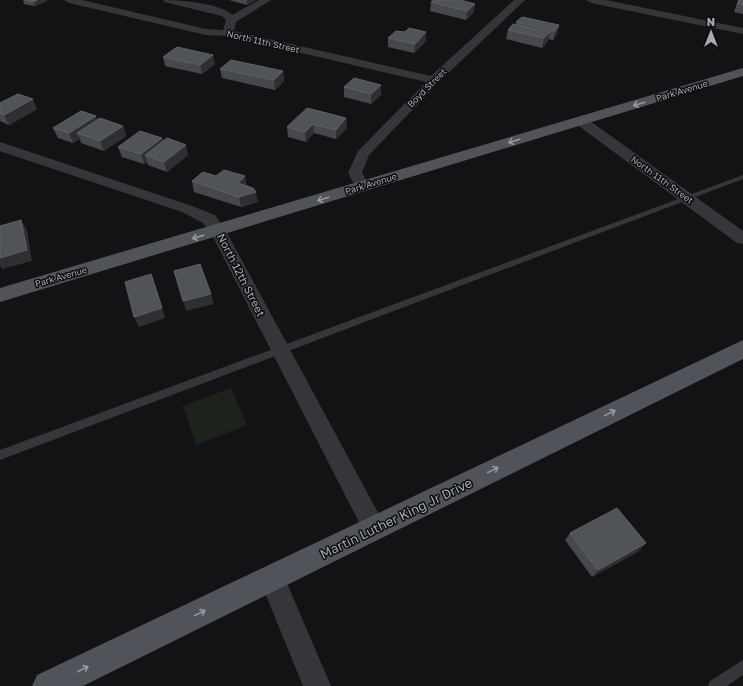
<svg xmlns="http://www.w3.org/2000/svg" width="743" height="686" viewBox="0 0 743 686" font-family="'Golos Text',sans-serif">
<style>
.green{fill:#1b231b}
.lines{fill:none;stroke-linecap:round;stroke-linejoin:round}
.service{fill:#34363a;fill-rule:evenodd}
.minor{fill:#34363a;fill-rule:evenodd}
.primary{fill:#505359;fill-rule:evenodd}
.wall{fill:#46484d}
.shaded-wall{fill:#2d2f32}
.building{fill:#505358;stroke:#5d6167}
.oneway{stroke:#9399a3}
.labels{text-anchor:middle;stroke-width:3;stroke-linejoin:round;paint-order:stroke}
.far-street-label{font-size:9px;fill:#a4abb5;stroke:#0e0e10}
.street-label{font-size:11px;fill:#a4abb5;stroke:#0e0e10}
.near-street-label{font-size:13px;fill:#a4abb5;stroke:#0e0e10}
</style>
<rect width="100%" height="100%" fill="#131315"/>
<!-- green -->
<path class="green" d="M231 388 247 425 196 445 183 406Z"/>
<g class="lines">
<!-- service -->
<path class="service" d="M743 175V179L0 460V450Z
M743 660V675L727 686H708L710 681Z"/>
<!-- minor -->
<path class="minor" d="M64 0H82L206 29 223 30 226 20 222 16 164 2 163 0C179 0 222 3 232 15L259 0H271L236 22 234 31 431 76 514 0H525L438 83 369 155 362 173 369 186 367 189H357L348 173 358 151 426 82 228 36 206 35 69 3Z
M586 0H606L743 28V34L591 3Z
M581 117 586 118 743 231V244L737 243 576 124 574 121 576 118Z
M0 142 192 206 215 215 226 231 382 520 386 528 382 536 374 539 366 536 211 233 203 223 182 212 0 151Z
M272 565 281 569 331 686H303L259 578 263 569Z"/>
<!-- primary -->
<path class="primary" d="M743 68V76L0 302V288Z
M743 340V359L83 686H32L37 675Z"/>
</g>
<!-- wall -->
<path class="wall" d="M23 0H46L47 1 35 6 24 4Z
M229 0H256L247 5Z
M738 0H743V14L734 12Z
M431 2 474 12 466 20 430 11Z
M516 22 559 25 557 34 553 40 548 39V41L542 48 506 39 508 30 516 25Z
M388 38 426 41 414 53 388 47Z
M163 57 215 64 202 74 165 66Z
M220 69 283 71 284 81 275 90 222 78Z
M381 85V95L371 104 344 97V87Z
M0 103 37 109 9 125 0 121Z
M346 118 347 128 336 139 314 133 306 142 288 137 287 127Z
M98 120 123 126 126 136 104 151 81 143 80 139 73 143 58 138 53 128Z
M162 138 163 141 188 155 167 172 148 165 147 162 144 164 122 157 118 147Z
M216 176H245L246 186 258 202 241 207 194 192 192 181Z
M570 533 639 551 592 577 565 540Z"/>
<!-- shaded-wall -->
<path class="shaded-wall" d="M37 0H46L47 1 35 6 33 2Z
M247 0H256L247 5Z
M475 4 474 12 466 20 467 11Z
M559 25 557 34 553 40 555 31Z
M426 32V41L414 53 415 44Z
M550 32 548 41 542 48 544 38Z
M213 55 215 64 202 74 200 65Z
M283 71 284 81 275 90 274 80Z
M381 85V95L371 104V94Z
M33 99 37 109 9 125 4 115Z
M96 116 100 126 77 133 80 139 73 143 69 133Z
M346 118 347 128 336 139V130Z
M313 124 314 133 306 142 305 132Z
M123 126 126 136 104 151 100 141Z
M162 138 165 148 145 155 147 162 144 164 141 154Z
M186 145 188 155 167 172 164 162Z
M245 176 247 186 238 183Z
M256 192 258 202 241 207 239 197Z
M21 220 27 230 32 261 2 269 0 265V258Z
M151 274 155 284 165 318 139 327 134 317Z
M211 294 214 304 186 311 183 301Z
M646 543 639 551 592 577 598 570Z"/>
<!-- building -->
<path class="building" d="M26 0H37L33 2Z
M434 0H460L475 4 467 11 431 2Z
M739 0H743V4H738Z
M522 17 559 25 555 31 516 22Z
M513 24 550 32 544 38 508 30Z
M409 28 426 32 415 44 388 38 396 31 405 32Z
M177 47 213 55 200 65 163 57Z
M231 60 283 71 274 80 220 69Z
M354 78 381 85 371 94 344 87Z
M18 94 33 99 4 115 0 113V103Z
M307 108 346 118 336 130 313 124 305 132 287 127Z
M81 111 96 116 69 133 53 128Z
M100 118 123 126 100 141 77 133Z
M140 131 162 138 141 154 118 147Z
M167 138 186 145 164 162 145 155Z
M224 170 245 176 238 183 253 188 256 192 239 197 192 181 203 172 216 176Z
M21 220 27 250 0 258V226Z
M200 264 211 294 183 301 174 271Z
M151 274 162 308 134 317 125 282Z
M617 508 646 543 598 570 570 533Z"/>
<!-- one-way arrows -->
<defs><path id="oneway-shaft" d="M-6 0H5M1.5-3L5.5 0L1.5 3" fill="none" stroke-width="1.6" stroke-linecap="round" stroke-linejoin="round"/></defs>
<g class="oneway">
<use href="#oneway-shaft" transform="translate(639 104) rotate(163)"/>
<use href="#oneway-shaft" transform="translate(514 141) rotate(163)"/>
<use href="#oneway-shaft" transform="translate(323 199) rotate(163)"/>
<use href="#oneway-shaft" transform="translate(198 237) rotate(164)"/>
<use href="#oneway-shaft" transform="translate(610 413) rotate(-26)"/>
<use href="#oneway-shaft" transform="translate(493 470) rotate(-26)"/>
<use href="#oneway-shaft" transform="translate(200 613) rotate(-26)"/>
<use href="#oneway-shaft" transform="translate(83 669) rotate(-26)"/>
</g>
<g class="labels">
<!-- far-street labels -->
<g class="far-street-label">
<text transform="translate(263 42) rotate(13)" y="3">North 11th Street</text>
<text transform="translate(427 88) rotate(-45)" y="3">Boyd Street</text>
<text transform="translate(682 91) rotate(-17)" y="3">Park Avenue</text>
<text transform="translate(662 180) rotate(36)" y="3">North 11th Street</text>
<text transform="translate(371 184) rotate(-17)" y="3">Park Avenue</text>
<text transform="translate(61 277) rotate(-16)" y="3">Park Avenue</text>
</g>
<!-- street labels -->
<g class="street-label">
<text transform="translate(241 275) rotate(63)" y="4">North 12th Street</text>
</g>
<!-- near-street labels -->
<g class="near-street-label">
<text transform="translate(396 518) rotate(-26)" y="5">Martin Luther King Jr Drive</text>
</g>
</g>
<!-- north arrow -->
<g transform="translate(711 32)" stroke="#0e0e10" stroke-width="3" paint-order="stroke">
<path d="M0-3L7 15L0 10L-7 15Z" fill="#a4abb5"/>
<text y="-6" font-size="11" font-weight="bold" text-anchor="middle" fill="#a4abb5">N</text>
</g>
</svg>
